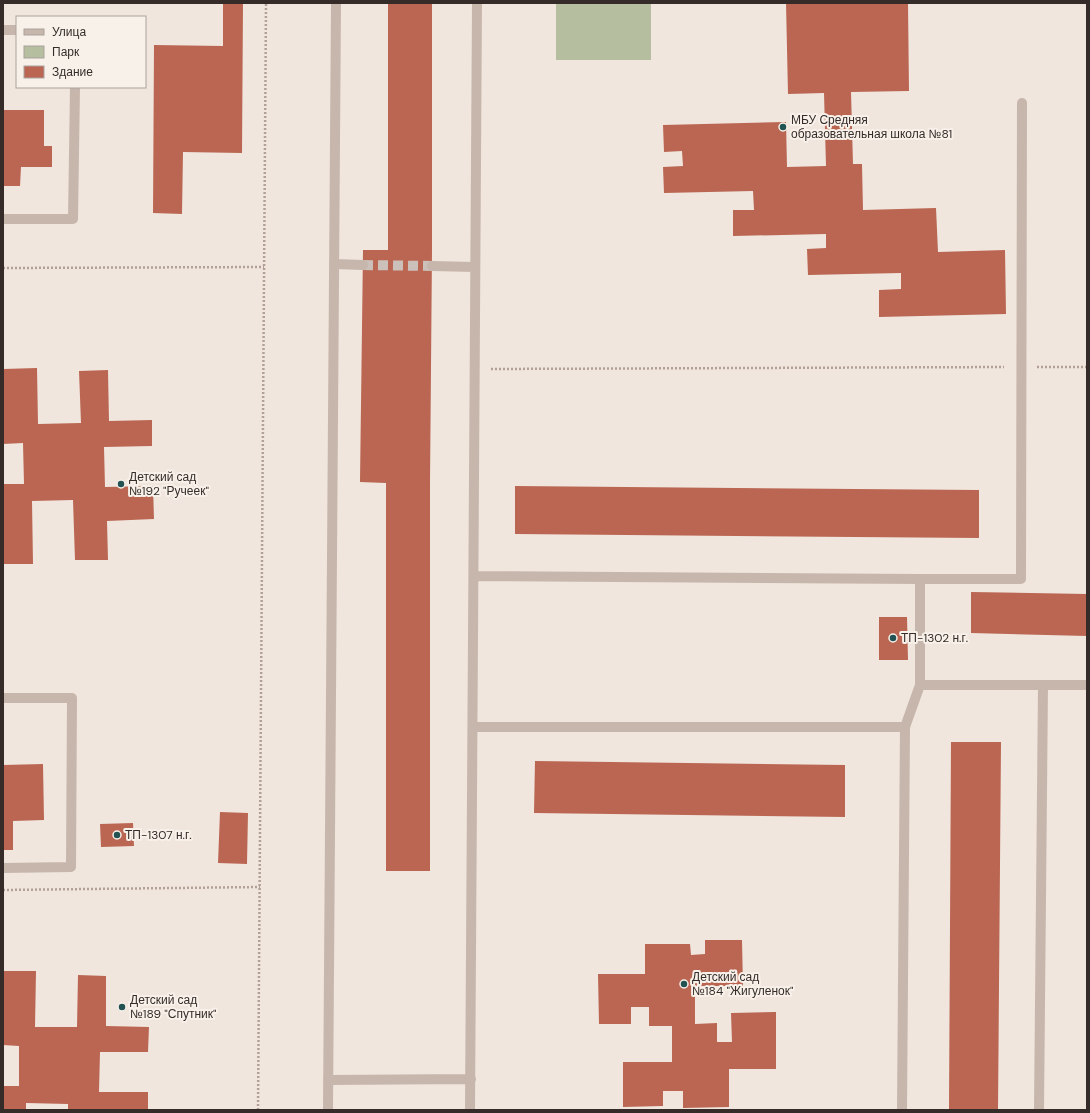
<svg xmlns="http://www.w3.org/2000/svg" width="1090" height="1113" viewBox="0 0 1090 1113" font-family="'DM Sans',sans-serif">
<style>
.green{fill:#b5be9f}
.building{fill:#ba6652}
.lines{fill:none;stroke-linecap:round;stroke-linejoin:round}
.minor-tunnel{stroke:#cbc1ba;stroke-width:10;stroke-dasharray:10 5;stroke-linecap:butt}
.path{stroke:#b2a095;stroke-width:2.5;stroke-dasharray:2 2;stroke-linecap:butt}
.minor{stroke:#c7b6ab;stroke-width:10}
.poi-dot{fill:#235253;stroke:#f8f1ea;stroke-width:1.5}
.labels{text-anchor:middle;stroke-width:4;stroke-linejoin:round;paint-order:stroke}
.poi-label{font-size:12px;fill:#352c29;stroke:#f8f1ea;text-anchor:start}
</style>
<rect width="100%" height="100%" fill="#f0e6de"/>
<!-- green -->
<path class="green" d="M556 3H651V60H556Z"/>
<!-- building -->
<path class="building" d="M223 3H243L242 153 183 152 182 214 153 213 154 45 223 46Z
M388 3H432V251L430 483V871H386V483L360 482 363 250H388Z
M786 3H908L909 91 851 92 853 164H862L863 210 936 208 938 252 1005 250 1006 314 879 317V290L901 289V273L808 275 807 249 826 248V234L733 236V210H754L753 191 664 193 663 167 683 166 682 151 664 152 663 125 786 122 787 167 826 166 824 93 788 94Z
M3 110H44V146H52V167H21L20 186H3Z
M37 368 38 424 81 423 79 371 108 370 109 421 152 420V446L104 447 105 487 153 486 154 519 107 521 108 560H75L73 500 32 501 33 564H3V484H24L23 443 3 444V369Z
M515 486 979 490V538L515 534Z
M971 592 1087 594V636L971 633Z
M879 617H907L908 660H879Z
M951 742H1001L998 1110H949Z
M535 761 845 765V817L534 813Z
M43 764 44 820 13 821V850H3V765Z
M220 812 248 813 247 864 218 863Z
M133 823 134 846 101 847 100 824Z
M705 940H742L743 986H695V1024L717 1023V1042H732L731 1013 776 1012V1069H729V1107L683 1108V1091H663V1106L623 1107V1062H672V1026H649V1007H631V1024H599L598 974H645V944H690L691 955 705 954Z
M3 971H36L35 1027H77L78 975 106 976V1026L149 1027 148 1052H100L99 1092H148V1110H68V1104L26 1103V1110H3V1086H19V1046L3 1045Z"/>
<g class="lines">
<!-- minor-tunnel -->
<path class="minor-tunnel" d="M363 265 432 266"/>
<!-- path -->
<path class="path" d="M3 268 264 267
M1037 367H1087
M491 369 1004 367
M3 890 260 887
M258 1110 266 3"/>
<!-- minor -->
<path class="minor" d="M3 30H17
M4 219H73L75 87
M334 264 363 265
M432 266 475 267
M920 579H1021L1022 103
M920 685H1087
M3 698H72L71 867 3 868
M473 727H905L920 685V579L474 576
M328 1080 471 1079
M328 1110 336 3
M470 1110 477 3
M902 1110 905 727
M1039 1110 1043 685"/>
</g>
<!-- markers -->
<g class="poi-dot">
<circle cx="783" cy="127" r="4"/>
<circle cx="121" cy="484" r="4"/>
<circle cx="893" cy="638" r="4"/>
<circle cx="117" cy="835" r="4"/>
<circle cx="684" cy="984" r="4"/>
<circle cx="122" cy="1007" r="4"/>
</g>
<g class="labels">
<!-- poi labels -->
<g class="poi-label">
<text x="791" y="124">МБУ Средняя<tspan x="791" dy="14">образовательная школа №81</tspan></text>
<text x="129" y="481">Детский сад<tspan x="129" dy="14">№192 "Ручеек"</tspan></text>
<text x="901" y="642">ТП-1302 н.г.</text>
<text x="125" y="839">ТП-1307 н.г.</text>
<text x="692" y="981">Детский сад<tspan x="692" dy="14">№184 "Жигуленок"</tspan></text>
<text x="130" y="1004">Детский сад<tspan x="130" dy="14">№189 "Спутник"</tspan></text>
</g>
</g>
<!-- border -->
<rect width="1090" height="1113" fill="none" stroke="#352c29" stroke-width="8"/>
<!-- legend -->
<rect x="16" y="16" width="130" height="72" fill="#f8f1ea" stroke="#aaa29d"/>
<rect x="24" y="29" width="20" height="6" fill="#c7b6ab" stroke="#aaa29d"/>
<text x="52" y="36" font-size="12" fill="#352c29">Улица</text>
<rect x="24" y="46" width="20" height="12" fill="#b5be9f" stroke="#aaa29d"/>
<text x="52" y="56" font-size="12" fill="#352c29">Парк</text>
<rect x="24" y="66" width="20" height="12" fill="#ba6652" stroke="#aaa29d"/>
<text x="52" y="76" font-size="12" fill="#352c29">Здание</text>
</svg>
